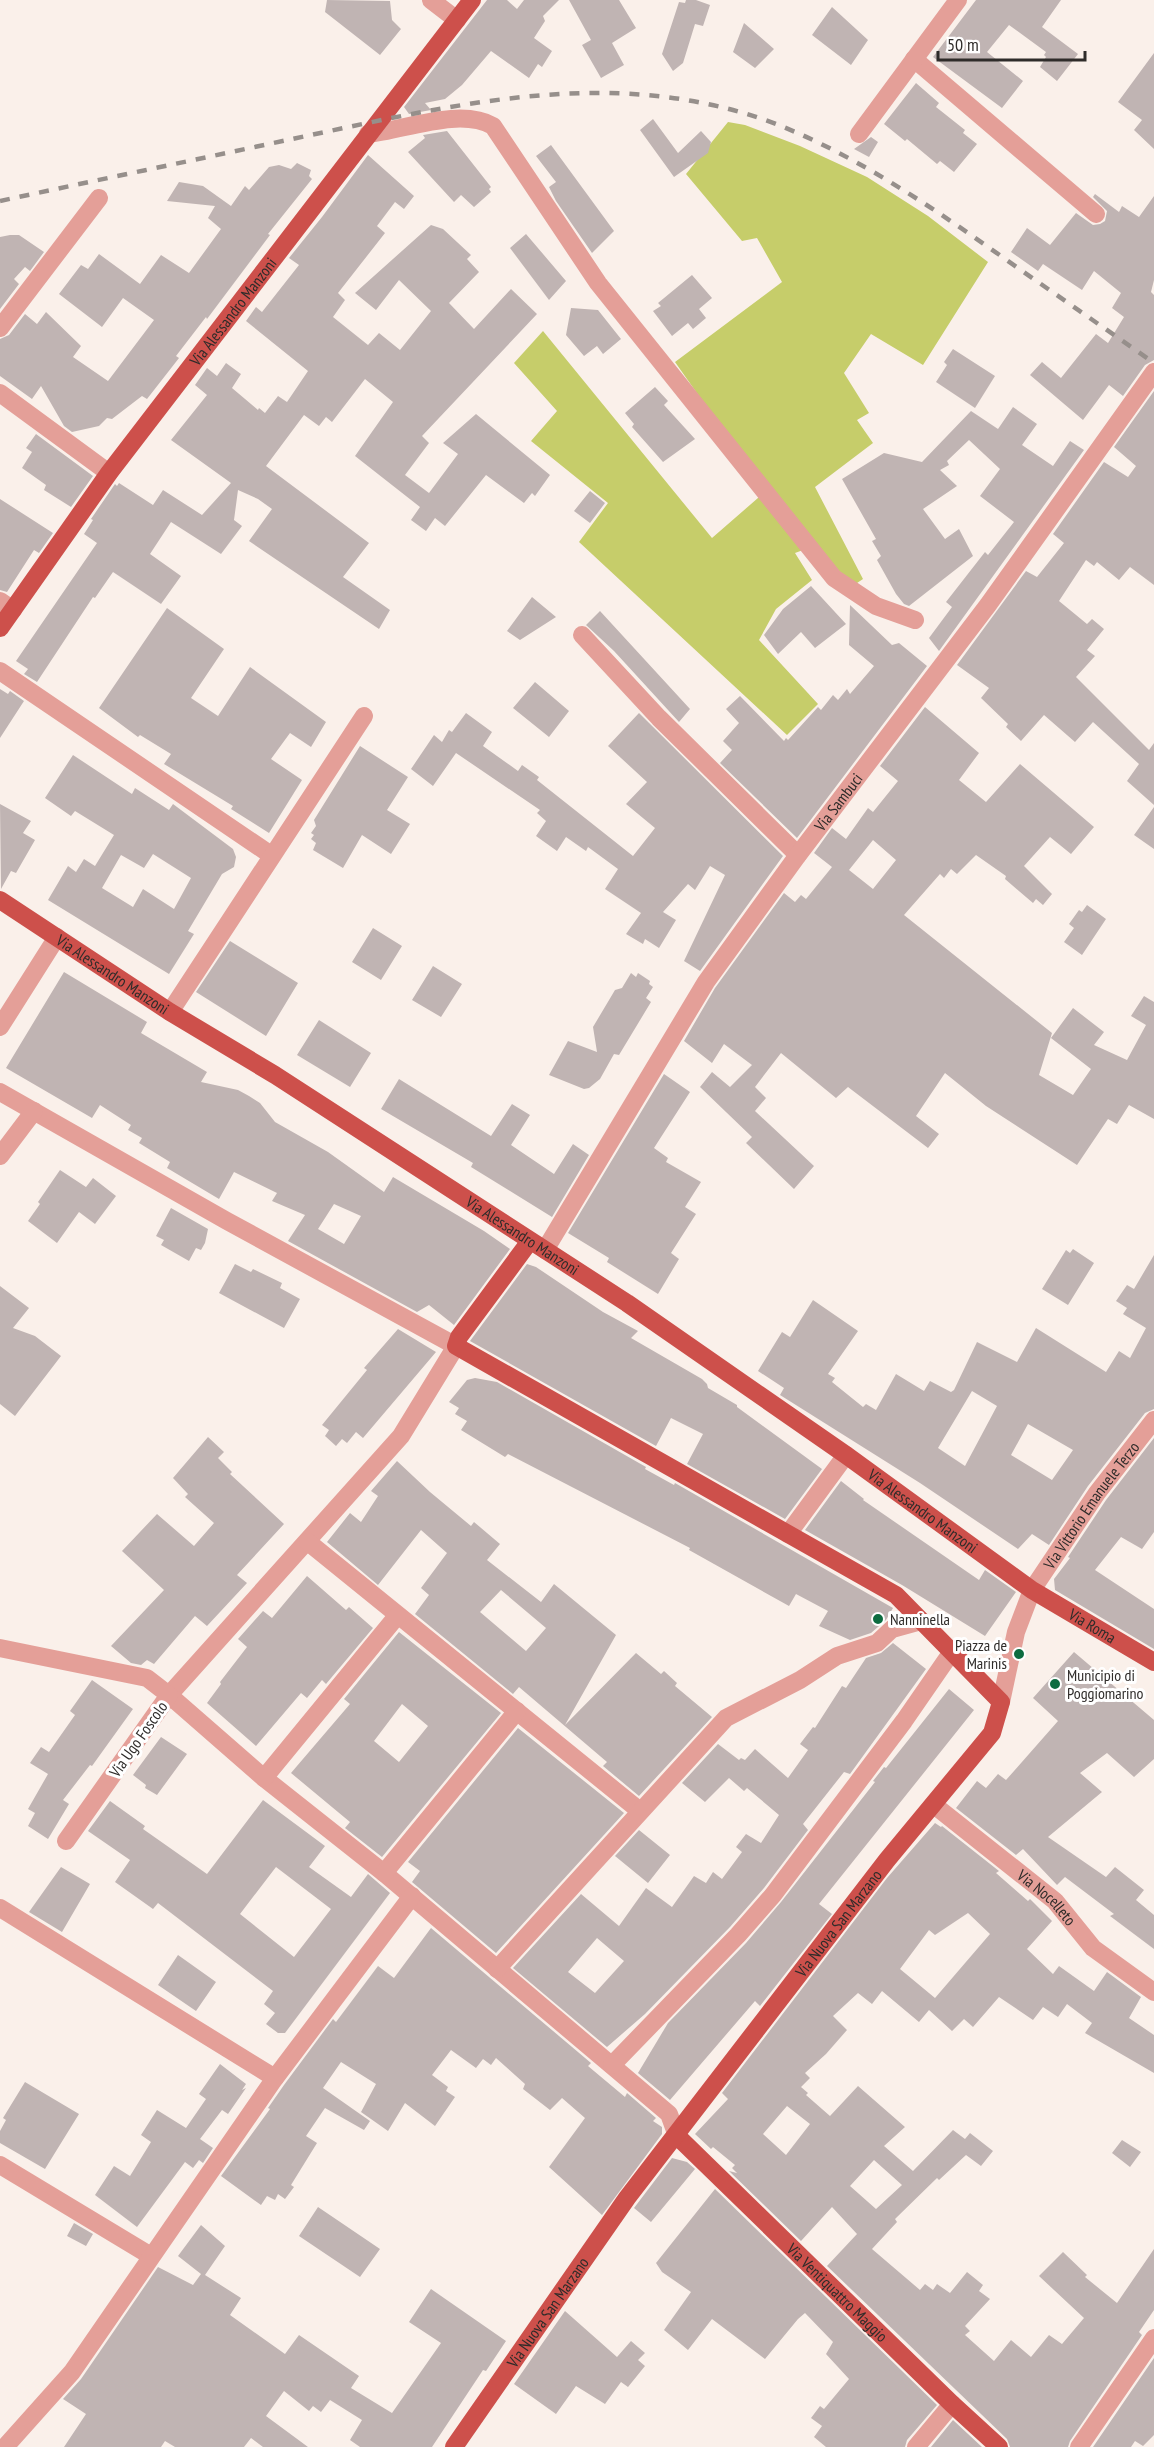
<svg xmlns="http://www.w3.org/2000/svg" width="1154" height="2447" viewBox="0 0 1154 2447" font-family="'PT Sans Narrow',sans-serif">
<style>
.green{fill:#c6cd6a}
.building{fill:#c0b4b3;fill-rule:evenodd}
.lines{fill:none;stroke-linecap:round;stroke-linejoin:round}
.minor{stroke:#e49f98;stroke-width:18}
.major{stroke:#cd504b;stroke-width:18}
.rail{stroke:#968f8b;stroke-width:4.5;stroke-dasharray:10 10;stroke-linecap:butt}
.poi-dot{fill:#0d6c40;stroke:#fff;stroke-width:2}
.labels{text-anchor:middle;stroke-width:6;stroke-linejoin:round;paint-order:stroke}
.street-label{font-size:16px;fill:#2f2c2a;stroke:#fff}
.poi-label{font-size:16px;fill:#2f2c2a;stroke:#fff;text-anchor:start}
</style>
<rect width="100%" height="100%" fill="#faf0ea"/>
<!-- green -->
<path class="green" d="M728 122 745 125 800 146 867 177 928 216 988 262 923 365 871 334 844 373 869 413 857 420 873 443 815 487 863 579 848 589 814 546 795 553 812 580 776 609 759 640 818 704 787 735 579 542 608 503 531 441 557 411 514 363 543 331 712 538 766 491 675 362 782 282 757 238 742 241 686 174Z"/>
<!-- building -->
<path class="building" d="M327 0 390 1 392 20 401 29 380 55 325 12Z
M487 0H507L517 9 524 0H559L543 16 545 21 534 38 552 51 542 67 538 64 529 78 491 51 462 85 445 99 425 103 431 110 409 114 404 107Z
M569 0H619L636 28 612 43 624 65 601 78 582 45 591 40Z
M686 0H696L710 5 703 26 695 24 683 63 673 71 662 54 679 2 685 3Z
M976 0H1061L1042 27 1078 54 1057 81 1040 67 1046 57 1044 55 1046 52 1009 25 987 52 1023 81 1002 108 933 57Z
M832 7 868 40 851 65 812 35Z
M744 23 774 49 755 68 733 52Z
M1154 53V149L1134 130 1142 120 1118 102Z
M916 83 939 103 936 107 965 130 963 133 977 144 954 172 940 161 937 164 907 139 905 141 884 124Z
M653 119 678 153 701 131 711 142 708 153 674 177 640 130Z
M447 131 491 187 489 189 491 192 474 207 461 195 454 202 408 152 425 138 423 135Z
M871 137 878 142 869 157 854 149Z
M551 145 614 231 592 253 556 201 549 187 556 182 536 156Z
M368 155 414 196 404 209 395 202 377 226 385 233 338 293 345 300 333 317 368 345 379 333 400 350 431 311 399 280 376 310 355 293 431 225 443 229 471 255 467 259 479 272 449 303 474 329 511 289 537 314 422 436 429 443 405 475 429 493 458 454 443 443 476 414 550 475 535 496 532 493 524 503 486 475 445 526 435 518 426 531 411 520 420 507 355 456 393 402 365 379 332 422 326 417 319 426 304 415 266 466 369 543 343 577 390 610 379 629 249 541 272 509 258 499 238 490 234 520 242 526 221 554 171 522 150 554 181 576 161 604 113 572 95 598 93 597 37 682 24 674 28 669 16 661 97 543 84 534 93 520 91 519 115 484 117 486 119 483 153 505 163 490 202 515 231 483 171 440 207 395 195 385 207 368 217 376 226 363 241 374 232 388 258 410 259 408 265 413 278 396 287 402 308 371 246 321 256 307 262 312 299 265 289 258 322 217Z
M297 163 311 170 309 176 312 179 268 234 270 235 207 319 206 317 176 356 179 358 147 399 142 396 112 419 107 418 99 426 72 432 64 426 41 386 32 399 0 376V339L9 335 25 314 37 324 46 312 81 346 73 357 108 381 154 320 123 298 102 327 59 294 81 265 88 269 99 254 140 284 161 255 189 273 221 229 208 218 215 206 167 201 179 182 203 186 231 206 245 186 249 190 269 167 279 165 291 169Z
M1095 194 1119 212 1122 206 1139 217 1154 196V280L1151 292 1154 295V360L1145 365 1123 396 1109 385 1083 420 1030 375 1042 362 1061 378 1096 334 1108 343 1124 317 1112 308 1121 293 1094 271 1082 290 1043 264 1038 271 1011 252 1027 228 1050 245 1076 213 1093 225 1100 224 1105 221 1107 211 1093 197Z
M526 234 566 281 549 300 510 248Z
M10 235H19L44 252 30 271 25 267 14 279 19 284 0 309V237Z
M692 275 712 298 699 309 706 318 693 329 688 323 672 336 653 311 661 306 658 303Z
M571 308 598 310 621 339 603 354 597 346 584 356 566 335Z
M953 349 995 376 975 408 936 382 947 365 944 362Z
M655 387 668 401 664 405 695 439 663 462 632 427 634 424 625 413Z
M1154 391V585L1130 567 1119 580 1097 562 1094 566 1086 560 1059 601 1087 624 1092 619 1104 629 1087 650 1095 656 1076 677 1149 750 1154 743V805L1127 781 1139 764 1093 722 1075 742 1044 715 1021 741 1006 727 1008 724 981 698 989 688 957 665 1026 571 1037 577 1064 543 1053 534 1104 462 1128 477 1136 466 1114 447Z
M1013 407 1037 424 1022 445 1053 466 1070 441 1084 450 939 651 929 638 952 607 946 602 985 552 988 555 1014 522 980 496 1000 469 969 440 947 461 949 465 940 470 957 486 923 509 945 539 959 529 973 556 909 606 904 604 896 594 877 560 881 556 872 541 876 539 842 479 884 453 922 462 971 411 998 429Z
M36 434 93 476 71 507 44 490 46 485 22 468 32 452 26 448Z
M590 491 605 503 590 523 574 511Z
M0 499 53 533 39 553 34 550 7 592 0 590Z
M811 586 846 624 815 648 801 632 778 654 764 635 783 609Z
M532 597 556 617 520 640 507 631Z
M850 605 892 645 899 643 927 666 797 838 720 763 732 750 723 741 739 723 726 709 740 696 784 741 786 738 788 740 818 707 821 710 833 695 838 700 847 689 850 694 874 666 849 645Z
M167 608 224 649 191 698 218 716 250 667 326 722 311 747 290 733 271 759 302 780 269 833 231 809 233 806 164 764 171 754 140 735 138 737 99 708Z
M600 611 690 709 679 722 614 651 586 625Z
M535 682 569 711 549 737 513 708Z
M0 689 8 694 10 691 24 701 0 738Z
M925 707 979 753 959 780 986 802 1020 764 1094 827 1071 854 1050 837 1024 866 1052 894 1043 905 1036 899 1033 903 1005 879 1006 876 976 855 957 874 951 869 944 878 940 874 904 915 1052 1033 1039 1075 1073 1095 1091 1069 1051 1038 1073 1008 1104 1032 1094 1045 1127 1060 1146 1025 1131 1016 1144 996 1154 1002V1119L1129 1105 1117 1124 1108 1119 1077 1165 986 1106 945 1073 916 1116 939 1134 928 1148 848 1087 836 1098 781 1053 755 1087 766 1098 755 1111 814 1166 794 1189 746 1143 752 1137 700 1087 712 1072 730 1087 752 1065 724 1044 712 1063 684 1041 715 988 784 893 795 902 801 895 806 899 832 867 814 853 832 828 846 839 868 808 873 812 898 781 880 766ZM873 840 896 860 873 889 849 870Z
M466 713 492 732 483 746 518 771 522 765 539 777 537 780 633 856 655 828 626 804 647 782 608 746 639 713 783 856 700 971 684 961 725 875 710 866 695 890 688 884 663 912 676 920 659 948 645 939 643 944 626 934 641 913 605 889 618 869 588 847 586 851 566 837 557 851 536 836 546 821 537 813 540 810 456 753 433 786 411 769 434 735 442 742 449 730 452 732Z
M360 746 408 777 387 810 410 824 391 854 362 835 343 868 313 850 316 843 311 839 314 835 311 833 316 826 314 820Z
M73 755 132 794 135 788 169 810 173 804 233 849 236 857 234 867 222 874 188 931 194 934 169 974 48 900 68 866 76 872 84 859 95 866 114 835 75 811 71 816 45 798ZM153 854 191 878 174 909 143 889 133 907 102 888 121 855 144 868Z
M0 804 31 821 23 833 35 840 16 873 11 871 1 889Z
M1154 807V849L1134 835Z
M1087 905 1106 919 1082 955 1064 942 1074 928 1069 924 1079 910 1082 912Z
M373 928 402 946 381 980 352 962Z
M230 941 298 983 266 1036 196 992Z
M433 966 462 984 441 1017 412 1000Z
M64 972 147 1022 141 1033 207 1072 201 1082 238 1090 249 1096 260 1103 275 1122 328 1152 384 1192 393 1177 484 1231 510 1249 454 1325 429 1305 417 1312 288 1241 305 1215 272 1201 277 1193 234 1172 219 1199 167 1168 170 1162 139 1143 142 1138 128 1130 131 1125 100 1105 92 1118 6 1068ZM334 1204 361 1216 344 1244 318 1229Z
M631 973 636 977 638 973 650 981 649 984 653 987 646 998 651 1002 619 1055 614 1054 600 1079 589 1088 584 1089 549 1075 568 1041 597 1052 593 1027 615 990 622 988Z
M319 1020 371 1053 350 1087 297 1055Z
M664 1074 690 1092 654 1148 668 1158 666 1162 701 1182 685 1207 696 1214 671 1253 679 1259 658 1294 607 1262 609 1258 568 1233Z
M399 1079 491 1136 512 1104 530 1115 511 1145 554 1174 573 1144 589 1155 552 1217 471 1167 473 1163 381 1109Z
M60 1170 86 1187 93 1178 116 1196 95 1224 79 1212 57 1243 28 1221 40 1204 38 1202Z
M171 1208 208 1229 205 1243 201 1250 196 1248 189 1261 161 1245 164 1240 156 1236Z
M1073 1249 1094 1263 1068 1305 1042 1289 1066 1250 1070 1253Z
M1154 1255V1409L1145 1413 1088 1486 1049 1545 1032 1534 1018 1549 920 1483 780 1395 784 1388 758 1371 782 1332 790 1337 813 1300 858 1331 828 1374 835 1378 832 1382 863 1407 866 1404 876 1410 896 1374 924 1391 930 1381 951 1392 954 1390 977 1342 1017 1362 1036 1328 1106 1372 1119 1351 1130 1358 1146 1328 1123 1314 1127 1308 1116 1301 1127 1285 1134 1289ZM972 1391 997 1406 965 1466 938 1448ZM1028 1424 1073 1450 1052 1480 1011 1455Z
M235 1264 251 1272 253 1269 282 1283 280 1288 300 1299 284 1328 219 1293Z
M527 1264 536 1267 603 1312 638 1331 631 1338 702 1379 707 1384 708 1388 737 1405V1407L822 1469 785 1519 687 1464 703 1434 671 1418 656 1446 470 1341Z
M0 1286 29 1308 13 1328 35 1336 61 1356 15 1416 0 1404Z
M398 1329 436 1352 363 1438 356 1432 347 1443 342 1439 336 1446 325 1436 329 1430 322 1425 367 1370 364 1368Z
M475 1378 497 1382 646 1467 645 1469 674 1485 675 1483 893 1608 886 1620 871 1633 850 1640 819 1626 828 1611 796 1594 789 1606 689 1550 690 1548 508 1454 505 1457 461 1430 467 1421 455 1414 459 1408 449 1402 467 1380Z
M208 1437 224 1452 218 1458 232 1472 230 1474 284 1524 237 1575 247 1583 207 1626 195 1616 154 1664 147 1660 141 1665 131 1663 111 1646 164 1590 122 1551 157 1514 194 1546 214 1523 185 1497 188 1494 173 1478Z
M1154 1438V1532L1142 1549 1121 1537 1095 1570 1154 1609V1649L1055 1590 1054 1579 1070 1558 1068 1557 1106 1500Z
M397 1461 430 1492 471 1526 474 1522 500 1544 487 1560 541 1602 554 1584 616 1635 565 1725 636 1653 661 1674 664 1671 677 1683 675 1686 712 1717 639 1796 603 1766 607 1762 519 1687 513 1694 415 1614 429 1595 421 1588 447 1553 421 1530 378 1585 327 1542 350 1513 361 1522 378 1496 371 1491ZM501 1590 546 1628 526 1651 480 1612Z
M841 1481 864 1499 863 1500 979 1580 985 1570 1016 1592 985 1636 902 1585 805 1530Z
M307 1576 346 1610 349 1607 373 1628 326 1684 322 1680 307 1698 301 1693 256 1746 207 1703 221 1684 220 1682 247 1647 238 1639 263 1611 272 1618Z
M399 1632 501 1713 382 1857 345 1828 350 1822 291 1773 350 1704 344 1699ZM402 1704 428 1726 399 1762 374 1741Z
M893 1643 926 1669 850 1774 844 1772 803 1824 808 1830 764 1888 730 1927 645 2014 607 2047 513 1968 581 1894 619 1926 646 1888 672 1907 694 1876 706 1883 713 1872 722 1879 742 1852 736 1847 746 1834 761 1843 779 1815 747 1788 744 1791 729 1778 705 1802 682 1783 718 1744 739 1760 741 1758 745 1760 755 1749 788 1778 808 1750 800 1744 813 1727 815 1728 842 1686 846 1688 866 1658 881 1653ZM597 1938 624 1961 595 1993 568 1972Z
M1074 1652 1154 1720V1759L1134 1777 1107 1753 1080 1773 1102 1792 1048 1837 1106 1877 1115 1867 1144 1890 1136 1900 1154 1915V1949L1110 1916 1114 1914 1065 1877 1057 1885 1023 1849 1016 1855 956 1808 977 1781 986 1788 998 1774 1006 1780 1058 1721 1033 1698Z
M92 1680 133 1709 92 1766 90 1765 63 1800 69 1804 48 1839 28 1826 35 1813 28 1809 48 1774 30 1763 41 1747 49 1752 75 1715 70 1711Z
M949 1689 974 1710 819 1904 832 1914 760 2006 755 2001 670 2100 638 2073 668 2023 746 1943 781 1902 875 1782 873 1781 884 1767 886 1768Z
M518 1728 624 1813 496 1953 412 1882 420 1871 408 1862Z
M161 1737 187 1754 157 1795 145 1788 146 1785 133 1775Z
M263 1800 325 1846 309 1867 351 1897 368 1874 390 1893 285 2033H278L266 2024 275 2013 264 2004 273 1991 158 1903 153 1909 115 1882 130 1860 88 1831 110 1801 145 1826 143 1829 207 1874ZM276 1867 331 1909 294 1957 240 1914Z
M935 1823 941 1827 942 1826 999 1871 996 1873 1028 1901 1030 1899 1052 1921 1027 1949 1053 1974 1059 1966 1094 1991 1107 1972 1141 1997 1129 2018 1154 2035V2073L1085 2033 1092 2023 1067 2004 1058 2017 1043 2007 1033 2020 999 1997 973 2027 964 2019 952 2031 929 2010 919 2022 882 1991 872 2004 858 1993 833 2016 847 2030 826 2054 805 2073 810 2078 801 2087 808 2093 806 2095 830 2116 858 2086 905 2127 884 2146 913 2171 953 2130 965 2139 970 2133 993 2151 981 2166 966 2155 939 2180 937 2178 895 2219 897 2222 872 2249 920 2290 925 2284 933 2290 937 2284 950 2293 967 2272 983 2285 979 2291 990 2299 965 2326 970 2331 965 2335 994 2361 1011 2340 1031 2357 1049 2335 1062 2344 1084 2318 1039 2276 1063 2252 1087 2275 1085 2277 1117 2303 1154 2249V2310L1139 2332 1142 2335 1070 2441 1068 2447H1010L1007 2439 827 2266 857 2234 832 2207 801 2241 729 2171 737 2173 732 2168 735 2165 713 2147 711 2149 695 2134 728 2099 722 2093 887 1878ZM968 1913 990 1934 935 1998 900 1969 929 1930 935 1935ZM787 2106 810 2124 786 2155 763 2134ZM874 2160 902 2185 876 2209 850 2186Z
M639 1830 670 1855 648 1883 615 1856Z
M61 1867 90 1884 62 1932 29 1912Z
M431 1928 591 2063 588 2066 625 2097 627 2093 656 2118 653 2121 662 2127V2134L602 2215 549 2167 585 2118 562 2098 550 2110 523 2089 525 2084 496 2058 491 2065 483 2059 476 2068 451 2050 432 2075 448 2087 446 2091 455 2097 435 2126 405 2103 388 2131 361 2112 376 2084 341 2062 323 2088 370 2121 364 2130 325 2108 306 2136 317 2143 291 2185 294 2187 285 2199 278 2194 275 2200 267 2196 261 2205 221 2176 270 2109 268 2108 284 2085 333 2019 336 2022 378 1966 394 1978Z
M178 1955 216 1982 196 2011 158 1985Z
M220 2064 246 2084 242 2090 246 2088 228 2114 222 2110 200 2139 213 2148 203 2163 199 2160 193 2168 185 2162 137 2227 95 2195 114 2166 130 2176 151 2142 141 2135 157 2110 186 2128 206 2099 199 2094Z
M25 2082 79 2114 45 2169 0 2143V2131L6 2120 3 2118Z
M1122 2140 1141 2152 1130 2167 1112 2153Z
M672 2158 687 2162 695 2169 651 2222 634 2208Z
M715 2189 937 2405 907 2440 905 2447H826L814 2437 822 2426 811 2418 820 2406 824 2409 849 2379 826 2354 833 2342 805 2313 798 2319 765 2359 712 2319 688 2350 664 2330 691 2292 662 2272 656 2263Z
M318 2207 380 2249 360 2277 299 2236Z
M74 2223 93 2234 86 2246 67 2236Z
M201 2225 225 2246 205 2275 241 2298 230 2315 285 2354 299 2335 359 2376 351 2388 392 2413 441 2343 409 2322 431 2289 506 2341 486 2371 483 2370 432 2447H360L350 2440 362 2420 330 2400 321 2412 313 2406 309 2411 284 2391 266 2416 308 2447H263L251 2438 244 2447H175L165 2441 161 2447H64L86 2414 63 2399 81 2379 158 2267 193 2285 201 2274 178 2256Z
M565 2311 617 2357 631 2341 645 2353 638 2360 645 2366 628 2387 621 2382 605 2404 576 2386 556 2414 514 2384Z
M1154 2358V2435L1143 2446 1135 2441 1131 2447H1093Z
M953 2420 982 2447H931Z"/>
<g class="lines">
<!-- minor -->
<g class="minor">
<path d="M431 0 457 20"/>
<path d="M914 59 1096 214"/>
<path d="M368 134C405 130 460 107 493 126L598 283 834 578 876 606 915 620"/>
<path d="M859 134 958 0"/>
<path d="M0 328 99 198"/>
<path d="M0 393 109 473"/>
<path d="M0 601 13 610"/>
<path d="M582 635 659 718 798 855"/>
<path d="M0 671 271 855"/>
<path d="M170 1012 364 716"/>
<path d="M0 1027 57 937"/>
<path d="M0 1092 227 1221 456 1346 401 1436 169 1695 264 1778 384 1873 669 2114 677 2136"/>
<path d="M0 1156 34 1111"/>
<path id="s1" d="M545 1250 706 982 798 855 988 605 1154 372"/>
<path d="M788 1534 846 1455"/>
<path d="M308 1542 640 1811"/>
<path d="M0 1648 147 1678 169 1695 66 1841"/>
<path id="s2" d="M1001 1702 1016 1632 1032 1590 1097 1493 1154 1420"/>
<path d="M264 1778 397 1616"/>
<path id="s3" d="M934 1805 1055 1901 1093 1948 1154 1992"/>
<path d="M384 1873 517 1711"/>
<path d="M0 1908 275 2078"/>
<path d="M497 1969 726 1718 800 1680 837 1656 877 1643 892 1629 921 1621"/>
<path d="M612 2065 738 1935 773 1895 904 1721 951 1653"/>
<path d="M0 2165 151 2256"/>
<path d="M5 2447 72 2372 275 2078 412 1896"/>
<path d="M916 2447 952 2404"/>
<path d="M1079 2447 1154 2338"/>
</g>
<!-- major -->
<g class="major">
<path id="s4" d="M0 628 109 473 472 0"/>
<path id="s5" d="M0 900 170 1012 275 1075 627 1303 846 1455 1032 1590 1154 1662"/>
<path id="s6" d="M677 2136 952 2404 999 2447"/>
<path id="s7" d="M454 2447 627 2198 887 1860 992 1733 1001 1702 896 1595 456 1346 459 1337 530 1241"/>
</g>
<!-- rail -->
<path class="rail" d="M0 201C97 180 195 160 292 139 454 105 615 63 776 124 857 156 930 206 1001 256 1052 292 1103 327 1154 363"/>
</g>
<!-- markers -->
<g class="poi-dot">
<circle cx="878" cy="1619" r="6"/>
<circle cx="1019" cy="1654" r="6"/>
<circle cx="1055" cy="1684" r="6"/>
</g>
<g class="labels">
<!-- street labels -->
<g class="street-label">
<text dy="6" stroke="none"><textPath href="#s4" startOffset="393">Via Alessandro Manzoni</textPath></text>
<text dy="6" stroke="none"><textPath href="#s1" startOffset="536">Via Sambuci</textPath></text>
<text dy="6" stroke="none"><textPath href="#s5" startOffset="135">Via Alessandro Manzoni</textPath></text>
<text dy="6" stroke="none"><textPath href="#s5" startOffset="621">Via Alessandro Manzoni</textPath></text>
<text dy="6" stroke="none"><textPath href="#s2" startOffset="220">Via Vittorio Emanuele Terzo</textPath></text>
<text dy="6" stroke="none"><textPath href="#s5" startOffset="1107">Via Alessandro Manzoni</textPath></text>
<text dy="6" stroke="none"><textPath href="#s5" startOffset="1312">Via Roma</textPath></text>
<text transform="translate(138 1739) rotate(-55)" y="6">Via Ugo Foscolo</text>
<text dy="6" stroke="none"><textPath href="#s3" startOffset="146">Via Nocelleto</textPath></text>
<text dy="6" stroke="none"><textPath href="#s7" startOffset="650">Via Nuova San Marzano</textPath></text>
<text dy="6" stroke="none"><textPath href="#s6" startOffset="224">Via Ventiquattro Maggio</textPath></text>
<text dy="6" stroke="none"><textPath href="#s7" startOffset="164">Via Nuova San Marzano</textPath></text>
</g>
<!-- poi labels -->
<g class="poi-label">
<text x="890" y="1625">Nanninella</text>
<text x="1007" y="1651" text-anchor="end">Piazza de<tspan x="1007" dy="18">Marinis</tspan></text>
<text x="1067" y="1681">Municipio di<tspan x="1067" dy="18">Poggiomarino</tspan></text>
</g>
</g>
<!-- scale -->
<path d="M938 51v9h147v-9" fill="none" stroke="#2f2c2a" stroke-width="3"/>
<text x="947" y="51" font-size="18" fill="#2f2c2a" stroke="#ffffff" stroke-width="4.5" paint-order="stroke">50 m</text>
</svg>
